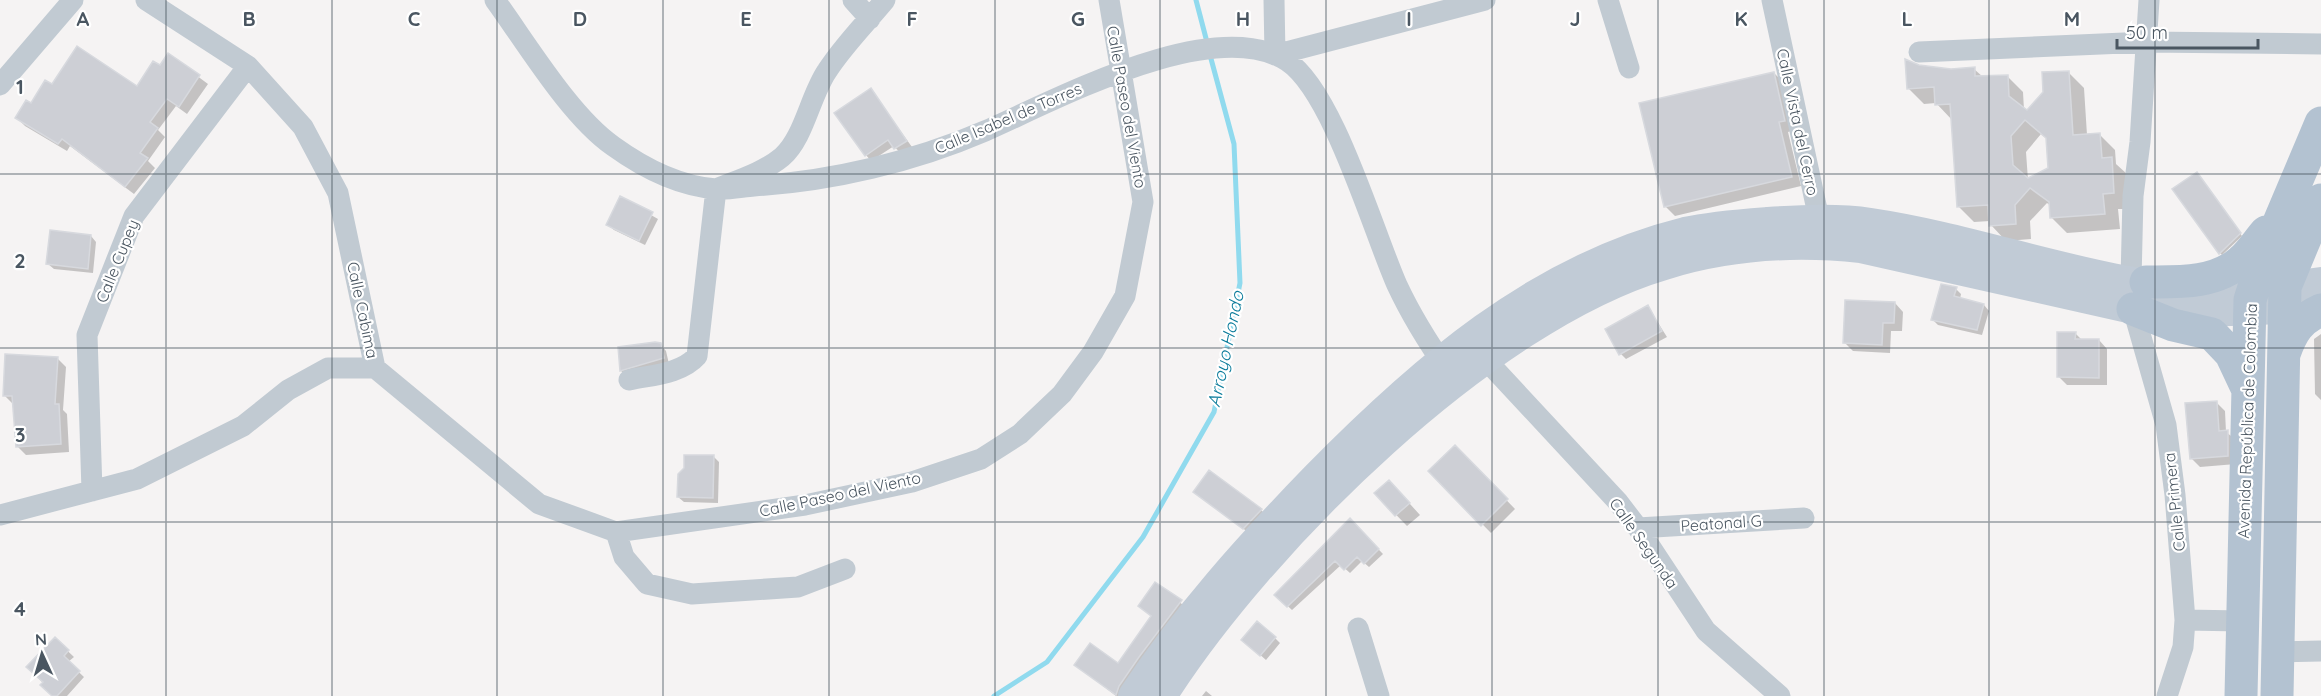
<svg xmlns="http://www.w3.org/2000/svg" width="2321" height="696" viewBox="0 0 2321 696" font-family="Quicksand,sans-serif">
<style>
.shadow{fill:#0003;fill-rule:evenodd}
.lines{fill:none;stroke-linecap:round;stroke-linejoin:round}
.stream{stroke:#90daee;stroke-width:5}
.building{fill:#cdcfd5;stroke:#d7d9de;stroke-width:1.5;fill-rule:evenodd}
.street{stroke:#c1cad2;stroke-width:21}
.secondary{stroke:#c1cbd6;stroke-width:30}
.primary{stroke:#b3c2d1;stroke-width:33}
.grid{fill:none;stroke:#4a5661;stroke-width:1.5;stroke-opacity:0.55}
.labels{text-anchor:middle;stroke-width:4.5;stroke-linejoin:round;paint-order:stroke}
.street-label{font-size:16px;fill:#4a5661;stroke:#fff}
.water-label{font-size:18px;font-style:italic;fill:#0c7c9b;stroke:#fff}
.grid-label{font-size:20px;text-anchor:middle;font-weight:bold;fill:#4a5661;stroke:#fff;stroke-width:4.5;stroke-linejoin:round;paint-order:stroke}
</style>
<rect width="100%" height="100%" fill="#f5f3f3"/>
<!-- shadow -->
<path class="shadow" d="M169 55 208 84 187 114 176 106 158 130 165 137 148 161 155 168 134 194 70 146 67 151 25 126 17 118 52 86 137 88 160 67Z
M1919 66 1951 70 1974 69 1983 77 2007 76 2023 92 2024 110 2027 112 2068 72 2084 88 2087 135 2099 134 2115 150 2116 164 2127 174 2129 209H2118L2120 229 2067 233 2052 218 2051 206 2047 203 2030 221 2031 239 2006 241 1991 225 1990 221 1974 222 1958 206 1953 121 1936 103 1924 104 1908 88ZM2041 134 2048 140 2050 169 2028 180 2026 152Z
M1774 73 1784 83 1794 130 1788 132 1801 186 1675 216 1665 206Z
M871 90 912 147 901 154 894 146 871 161 866 155Z
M2199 176 2242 236 2222 255 2220 253Z
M621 198 658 219 645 245 614 230 608 225Z
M91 236 96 242 93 273 54 269 48 264Z
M1956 289 1961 294 1960 299 1984 305 1989 311 1982 335 1938 325 1933 320Z
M1895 303 1903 312 1902 331H1891L1890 353 1853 351 1844 342Z
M1648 307 1667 337 1626 359 1621 354Z
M2075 333 2082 340H2099L2107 349V385H2067L2059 377Z
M2321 334V400L2315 394 2314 339Z
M661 345 666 351 669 364 627 376 621 371 620 348Z
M58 359 66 367 63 410 67 414 69 452 26 455 17 446 13 404 4 395Z
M2216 402 2225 411 2226 432 2236 440V464L2200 467 2192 459Z
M1455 447 1515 509 1491 533 1430 471Z
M714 457 719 462 718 503 684 502 678 497Z
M1195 492 1261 510 1269 518 1253 536Z
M1400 493 1420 515 1407 526 1376 494Z
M1350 520 1383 554 1369 567 1362 561 1350 573 1341 565 1292 610 1276 595Z
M1156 584 1187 608 1124 696H1116L1076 665H1118L1152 617 1140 606Z
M1275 638 1280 643 1266 660 1249 645Z
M55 639 74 657 68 662 84 677 67 696H55L28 667Z
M1206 691 1212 696H1202Z"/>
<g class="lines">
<!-- stream -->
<path class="stream" d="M1196 0 1208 46
M994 696 1047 662 1143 537 1214 412 1240 283 1234 144 1210 55"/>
</g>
<!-- building -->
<path class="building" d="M77 46 137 86 153 61 160 65 168 53 200 75 179 107 167 99 150 122 158 128 140 153 148 158 125 187 62 139 58 144 15 118 26 100 31 103 45 80 52 84Z
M1905 59 1919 65 1951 69 1975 67V76L2008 75 2009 96 2027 110 2043 92 2042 72 2069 71 2073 135 2100 133 2102 158 2112 157 2114 193 2103 194 2105 214 2050 218 2049 202 2030 188 2015 205 2016 224 1989 226 1988 205 1957 207 1950 104 1935 105 1934 87 1907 89ZM2025 120 2046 138 2048 168 2028 178 2013 165 2011 136Z
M1774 72 1785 121 1779 122 1792 177 1664 207 1639 103Z
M871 88 907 141 894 149 888 140 865 156 834 113Z
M2197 172 2241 233 2219 254 2172 189Z
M620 196 653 212 639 241 606 225Z
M50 230 91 235 88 269 46 264Z
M1941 284 1957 287 1954 296 1984 304 1977 330 1931 320Z
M1845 300 1895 302 1894 323H1883L1882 345 1843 343Z
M1648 305 1662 331 1619 355 1605 329Z
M2057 332H2076L2075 339H2099V378L2057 377Z
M655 342 661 343 664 358 620 371 618 347Z
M5 354 58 357 55 404H59L61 444 16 447 12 396H3Z
M2217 401 2219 431 2228 430V456L2190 459 2185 403Z
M1455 445 1508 499 1481 526 1428 471Z
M684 455H714L713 498 677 497 678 474 684 468Z
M1209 470 1262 509 1243 529 1193 492Z
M1389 480 1410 503 1395 516 1374 493Z
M1350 518 1379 549 1364 564 1357 557 1344 570 1335 561 1287 607 1274 595Z
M1155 582 1182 600 1139 657 1119 686 1116 695 1074 665 1090 643 1118 663 1151 616 1138 606Z
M1257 621 1276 637 1260 656 1241 640Z
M55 637 69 650 64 656 80 671 57 696H52L40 685 43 682 26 667Z"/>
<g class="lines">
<!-- street -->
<path class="street" d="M495 0C527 44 570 116 613 146 642 167 679 186 716 189 728 190 742 187 754 186 832 181 913 162 985 131 1056 100 1213 14 1287 61 1333 91 1373 231 1397 285 1411 315 1429 344 1448 371
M853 0 870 19
M1274 0 1275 55
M1608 0 1629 68
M1772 0 1819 219V232
M1919 52 2147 42 2321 44
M1275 55 1485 0
M0 85 73 0
M2131 281 2133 196 2140 142 2149 0
M2133 309 2166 425 2175 495 2185 620 2183 647 2167 696
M1486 360 1618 502 1638 528 1706 631 1780 696
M375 368 539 504 616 532 805 505 912 482 981 459 1020 434 1062 394 1093 352 1125 296 1143 202 1109 0
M629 380C652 375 681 374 697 356L716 189C738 180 764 172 782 157 804 138 810 96 827 71 843 46 866 23 885 0
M92 491 87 335 134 216 248 66
M0 515 137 479 243 426 288 390 328 368H375L338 193 303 127 248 66 146 0
M1638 528 1804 518
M616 532 624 557 647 584 692 594 798 587 845 569
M2185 620 2242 621
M1358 628 1379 696
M2278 652 2321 651"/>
<!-- secondary -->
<path class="secondary" d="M1133 696C1186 616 1248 547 1315 478 1420 371 1536 269 1685 232 1712 226 1740 224 1767 222 1802 220 1836 218 1871 223 1986 240 2101 288 2218 291 2253 292 2287 287 2321 282
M1162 696C1261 541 1485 318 1664 265 1728 245 1794 241 1861 248L2133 309 2180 313 2308 308"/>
<!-- primary -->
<path class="primary" d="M2146 282C2178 282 2215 284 2241 261 2251 253 2258 241 2266 232
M2133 309 2173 325 2212 334 2231 354 2247 388
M2284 354C2292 331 2299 320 2321 310
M2241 696 2250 300 2261 265 2321 123
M2277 696 2285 287 2321 200"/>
</g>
<!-- grid -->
<path class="grid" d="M166 0V696M332 0V696M497 0V696M663 0V696M829 0V696M995 0V696M1160 0V696M1326 0V696M1492 0V696M1658 0V696M1824 0V696M1989 0V696M2155 0V696M0 174H2321M0 348H2321M0 522H2321"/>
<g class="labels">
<!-- street labels -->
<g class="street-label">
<text transform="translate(1127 107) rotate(80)" y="6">Calle Paseo del Viento</text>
<text transform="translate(1008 118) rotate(-23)" y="6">Calle Isabel de Torres</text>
<text transform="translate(1798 122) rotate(78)" y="6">Calle Vista del Cerro</text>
<text transform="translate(117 261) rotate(-68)" y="6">Calle Cupey</text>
<text transform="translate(363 310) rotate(78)" y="6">Calle Cabima</text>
<text transform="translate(2247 421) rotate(-88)" y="6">Avenida República de Colombia</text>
<text transform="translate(840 494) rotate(-12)" y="6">Calle Paseo del Viento</text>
<text transform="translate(2174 502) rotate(-96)" y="6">Calle Primera</text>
<text transform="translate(1721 523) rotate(-4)" y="6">Peatonal G</text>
<text transform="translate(1644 543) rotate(55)" y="6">Calle Segunda</text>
</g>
<!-- water labels -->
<g class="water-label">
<text transform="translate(1226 349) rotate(-78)" y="6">Arroyo Hondo</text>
</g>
</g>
<g class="grid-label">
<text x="83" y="26">A</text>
<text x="249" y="26">B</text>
<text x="414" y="26">C</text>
<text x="580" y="26">D</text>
<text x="746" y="26">E</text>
<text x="912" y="26">F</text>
<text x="1078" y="26">G</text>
<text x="1243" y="26">H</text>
<text x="1409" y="26">I</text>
<text x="1575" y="26">J</text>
<text x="1741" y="26">K</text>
<text x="1907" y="26">L</text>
<text x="2072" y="26">M</text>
<text x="20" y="94">1</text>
<text x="20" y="268">2</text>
<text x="20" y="442">3</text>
<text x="20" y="616">4</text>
</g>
<!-- north arrow -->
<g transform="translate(42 654) rotate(356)" stroke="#ffffff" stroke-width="4.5" paint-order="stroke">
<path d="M0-4.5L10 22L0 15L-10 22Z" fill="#4a5661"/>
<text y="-9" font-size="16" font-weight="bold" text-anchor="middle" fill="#4a5661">N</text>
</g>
<!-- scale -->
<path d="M2117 39v9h141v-9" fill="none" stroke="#4a5661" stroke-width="3"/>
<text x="2126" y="39" font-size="18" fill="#4a5661" stroke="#ffffff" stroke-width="4.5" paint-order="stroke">50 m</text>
</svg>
